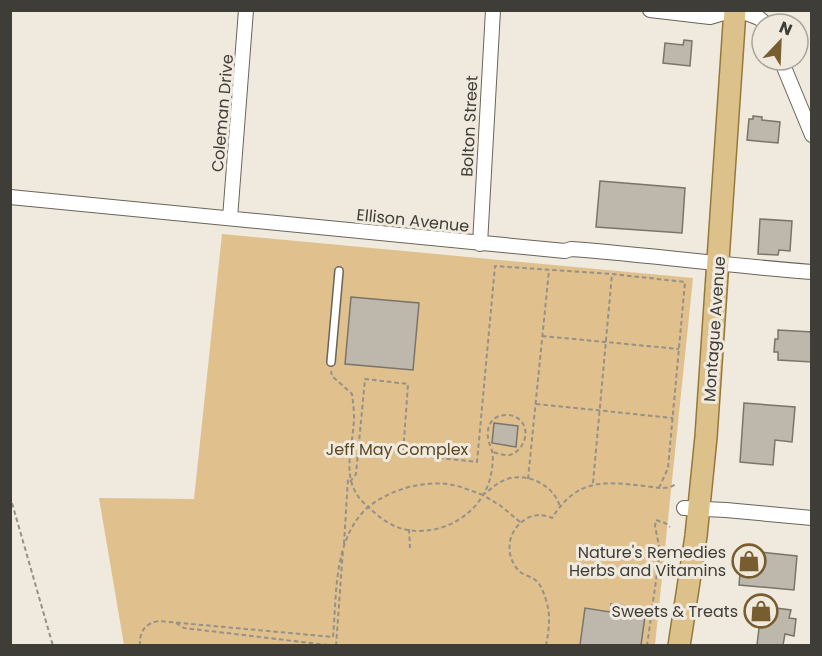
<svg xmlns="http://www.w3.org/2000/svg" width="822" height="656" viewBox="0 0 822 656" font-family="Poppins,sans-serif">
<style>
.green{fill:#e0c18e}
.building{fill:#beb7ac;stroke:#7a746a;stroke-width:1.5}
.lines{fill:none;stroke-linecap:round;stroke-linejoin:round}
.service-casing{stroke:#6a645a;stroke-width:10}
.minor-casing{stroke:#6a645a;stroke-width:16}
.primary-casing{stroke:#97783b;stroke-width:24}
.path{stroke:#959189;stroke-width:2;stroke-dasharray:4.5 3;stroke-linecap:butt}
.service{stroke:#fff;stroke-width:7}
.minor{stroke:#fff;stroke-width:14}
.primary{stroke:#ddc18b;stroke-width:21}
.labels{text-anchor:middle;stroke-width:6;stroke-linejoin:round;paint-order:stroke}
.street-label{font-size:16px;fill:#3f3d38;stroke:#f0e9dd}
.park-label{font-size:16px;fill:#5d4720;stroke:#f0e9dd}
.poi-label{font-size:16px;fill:#3f3d38;stroke:#f0e9dd;text-anchor:end}
</style>
<rect width="100%" height="100%" fill="#f0e9dd"/>
<!-- green -->
<path class="green" d="M222 234 693 278 655 645H124L99 498 194 499Z"/>
<!-- building -->
<path class="building" d="M684 40 692 41 690 66 663 63 665 43 683 45Z
M753 116 762 117V120L780 122 778 143 747 140 749 119H753Z
M600 181 685 188 682 233 596 227Z
M760 219 792 221 790 251 779 250 778 255 758 254Z
M351 297 419 303 413 370 345 364Z
M778 330 812 332V362L778 360V352H774L775 339H778Z
M744 403 795 407 792 442 775 440 773 465 740 462Z
M494 423 518 426 516 447 492 443Z
M742 550 797 556 794 590 739 585Z
M611 604 646 609 641 645H580L585 608 610 612Z
M768 607 791 610 789 618 796 619 794 636 785 634 783 645H757L760 620 767 621Z"/>
<g class="lines">
<!-- service casing -->
<g class="service-casing">
<path id="service" d="M331 362 339 271"/>
</g>
<!-- minor casing -->
<g class="minor-casing">
<path id="minor" d="M650 10 710 17 734 10
M738 10 759 18 766 24
M781 60 812 135
M10 197 565 251 571 249C652 255 731 266 812 272
M230 218 246 10
M480 244 493 10
M684 508 726 510 812 518"/>
</g>
<!-- primary casing -->
<g class="primary-casing">
<path id="primary" d="M679 646 696 536 706 437 735 10"/>
</g>
<!-- path -->
<path class="path" d="M542 336 679 349
M536 404 673 418
M528 479 549 270
M350 482 356 474 365 379 408 384 403 454 477 462 495 266 612 274 685 282 668 468 659 488
M593 483 612 274
M483 495C472 491 460 486 448 484 420 481 390 490 368 507 378 516 390 526 403 529 440 538 480 515 490 479 492 470 494 460 492 451 489 442 485 434 490 424 495 413 513 412 521 421 531 432 523 451 510 455 504 456 498 453 492 452
M10 496 53 646
M520 522 501 506 483 495C491 489 498 482 507 479 528 472 555 486 560 507
M409 529 410 548
M344 544 348 478
M176 623 184 628 336 646
M140 646C139 632 145 623 159 621L333 637C337 593 333 539 368 507 338 481 353 452 354 418 354 410 353 402 352 394L332 376 331 371
M336 646 343 550
M546 646C549 629 551 616 546 600 544 594 542 587 538 583 535 577 524 576 519 571 504 555 507 530 526 519 534 514 543 514 552 518 577 479 602 481 644 486 656 487 666 491 676 484
M647 646 660 551 655 526 656 520 665 523 670 527"/>
<!-- service -->
<use href="#service" class="service"/>
<!-- minor -->
<use href="#minor" class="minor"/>
<!-- primary -->
<use href="#primary" class="primary"/>
</g>
<!-- icons -->
<defs>
<g id="shop-ring" transform="scale(1.725)"><circle r="9.5" fill="#f0e9dd" stroke="#775d2f" stroke-width="1.5"/><path d="M-5-2.5h2.3a2.7 3.5 0 0 1 5.4 0H5L5.5 6h-11ZM-1.5-2.5h3a1.5 2.3 0 0 0-3 0Z" fill="#775d2f"/></g>
</defs>
<g fill-rule="evenodd">
<use href="#shop-ring" x="749" y="561"/>
<use href="#shop-ring" x="761" y="611"/>
</g>
<g class="labels">
<!-- street labels -->
<g class="street-label">
<text transform="translate(222 113) rotate(-85)" y="6">Coleman Drive</text>
<text transform="translate(469 126) rotate(-87)" y="6">Bolton Street</text>
<text transform="translate(413 220) rotate(6)" y="6">Ellison Avenue</text>
<text transform="translate(714 329) rotate(-86)" y="6">Montague Avenue</text>
</g>
<!-- park labels -->
<g class="park-label">
<text x="397" y="455">Jeff May Complex</text>
</g>
<!-- poi labels -->
<g class="poi-label">
<text x="726" y="558">Nature's Remedies<tspan x="726" dy="18">Herbs and Vitamins</tspan></text>
<text x="738" y="617">Sweets &amp; Treats</text>
</g>
</g>
<!-- border -->
<rect width="822" height="656" fill="none" stroke="#3f3d38" stroke-width="24"/>
<!-- north arrow -->
<g transform="translate(780 42) rotate(23)"><circle r="28" fill="#f0e9dd" stroke="#a9a49b" stroke-width="1.5"/>
<path d="M0-4.5L10 22L0 15L-10 22Z" fill="#775d2f"/>
<text y="-9" font-size="16" font-weight="bold" text-anchor="middle" fill="#3f3d38">N</text>
</g>
</svg>
